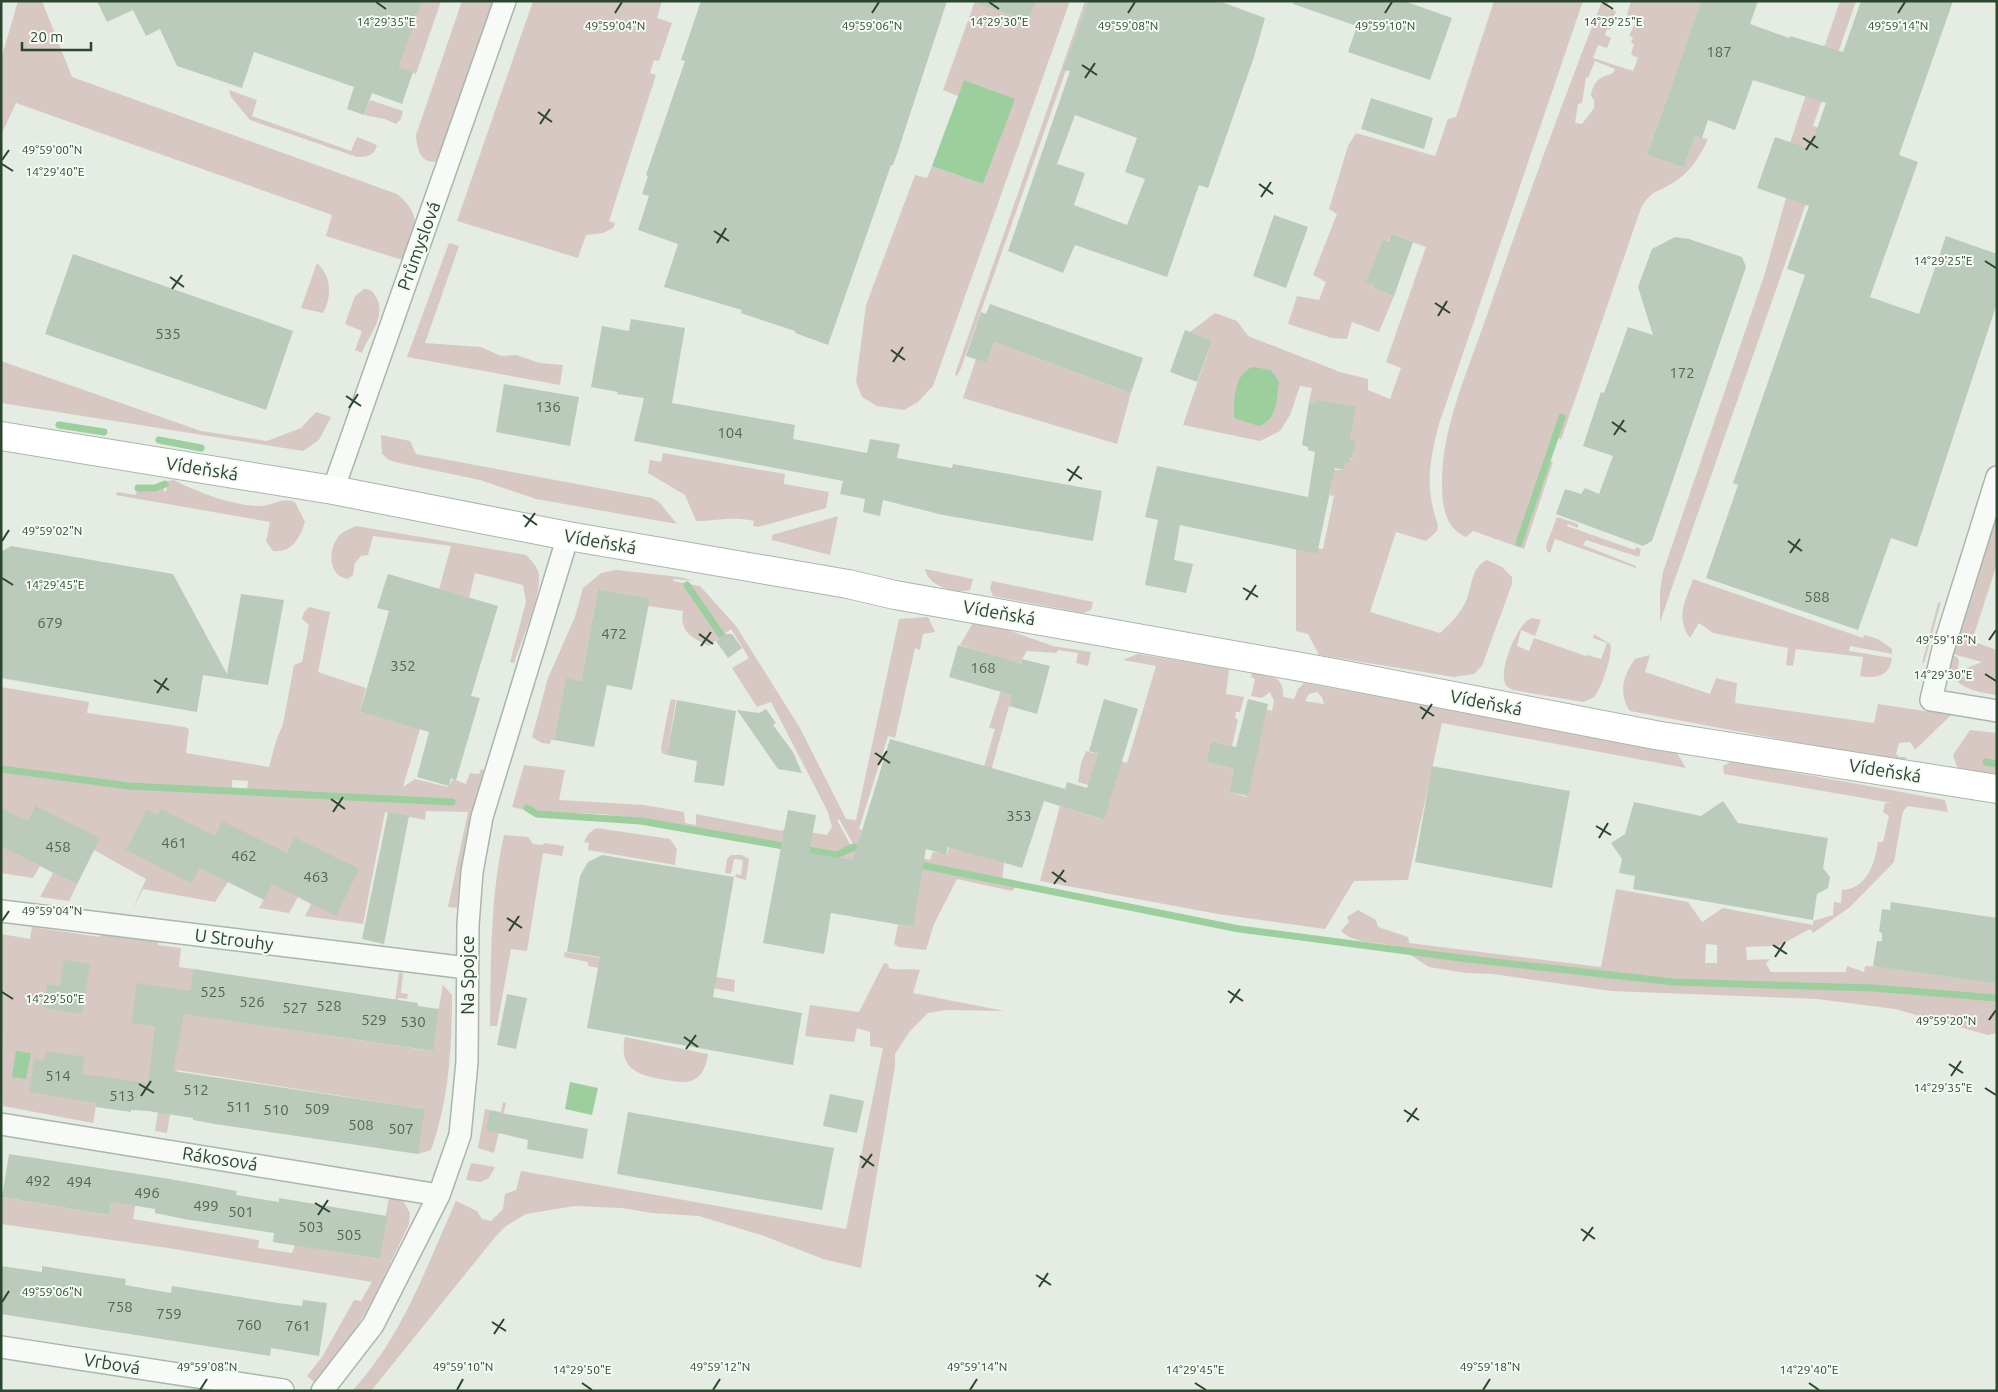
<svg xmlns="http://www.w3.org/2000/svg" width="1998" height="1392" viewBox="0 0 1998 1392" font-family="Ubuntu,sans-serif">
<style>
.green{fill:#d7c8c4;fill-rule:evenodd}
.water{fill:#9dce9d}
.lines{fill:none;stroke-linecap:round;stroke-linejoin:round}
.stream{stroke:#9dce9d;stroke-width:7}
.building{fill:#bacbbc;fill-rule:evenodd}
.minor-casing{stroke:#a8b7a9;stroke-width:24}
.secondary-casing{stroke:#a8b7a9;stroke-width:30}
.minor{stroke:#f7faf7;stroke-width:21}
.secondary{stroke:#fff;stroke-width:28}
.ticks{fill:none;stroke:#2a462d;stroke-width:2}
.labels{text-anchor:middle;stroke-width:4;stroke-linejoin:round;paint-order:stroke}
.number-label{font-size:15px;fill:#4e6751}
.street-label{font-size:18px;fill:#2a462d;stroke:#f4f9f4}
.ticks-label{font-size:12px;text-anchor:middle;fill:#2a462d;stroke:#f4f9f4;stroke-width:4;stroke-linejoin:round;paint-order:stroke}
</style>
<rect width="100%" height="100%" fill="#e4ece4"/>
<!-- green -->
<path class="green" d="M18 1H42L72 77 397 194C424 216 415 231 405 259H399L326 236 332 215 16 103 1 135V59Z
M421 1H441L416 74 399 67Z
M462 1H493L438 161C421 165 417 150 416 135Z
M533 1H662L657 18 672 23 659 61 654 60 650 73 656 75 609 221 615 223 613 228 603 233 586 235 578 258 457 221Z
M975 1H1070L933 386 918 402 904 410 877 406 862 397 856 382 866 305 915 175 927 178 932 166 983 184 1014 99 964 80 958 96 943 90Z
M1085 1H1088L1064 69 1066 70 961 368 957 376 955 374Z
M1494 1H1583L1438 427C1429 465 1425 488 1438 525L1437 531 1426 541 1396 532 1370 612 1440 633C1450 624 1461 613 1466 601 1473 586 1470 568 1487 560L1502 567 1512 577V584L1482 666 1474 674 1454 677 1319 655 1308 634 1296 631V544L1323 549 1334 496 1330 495 1333 470H1344L1346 462 1352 458 1355 440 1350 439 1316 404 1309 402 1312 388 1300 386 1290 415 1280 431 1260 441 1183 425 1212 340 1190 332 1215 313 1237 321 1248 336 1340 372 1368 379V390L1390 399 1401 368 1386 362 1426 247 1391 234 1373 288 1394 296 1379 332 1352 322 1347 339 1332 338 1288 324 1297 296 1319 300 1326 282 1313 275 1337 214 1329 209 1348 146 1356 133 1435 156 1448 119 1456 117Z
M1602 1H1609L1607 8 1616 11 1610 30 1607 29 1605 35 1611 38 1607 48 1598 45 1593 58 1633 71 1638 58 1631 54 1634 44 1631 43 1633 37 1629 36 1635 23 1627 14 1631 1H1701L1647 155 1684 168 1695 136 1708 139C1700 157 1689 174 1671 184 1654 194 1652 190 1641 208L1561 440 1557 436 1551 439 1544 459 1553 462 1524 549 1473 531 1466 537C1444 528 1442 504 1442 482 1442 427 1468 370 1486 318 1522 212 1561 106 1602 1ZM1595 61 1615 69 1612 74C1600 77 1593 81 1591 96L1594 100V108L1582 124 1575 123 1578 104 1582 103 1586 77 1588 78Z
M1840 1H1856L1813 126 1831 132 1660 622V591L1663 572 1765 273 1786 198 1804 148 1790 143 1822 46 1825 45Z
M229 90 257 100 252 116 351 151 357 137 375 144 377 146C374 156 366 157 357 157L250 120 231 97Z
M370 100 403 111 401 119 396 124 385 119 364 115Z
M449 243 459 246 425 343 481 347 501 356 516 355 540 363 563 365 560 385 407 357Z
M317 263C332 277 332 296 323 313L301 308Z
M364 289C370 289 373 291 376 297 387 317 369 334 362 353L355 350 362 331 345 324 355 296Z
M994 342 1131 393 1117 444 963 398 976 359 987 363Z
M1 361 201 431 267 441 301 428 316 412 331 417 319 440 303 451 1 403Z
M381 435 410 441 416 454 652 498 659 502 677 524 536 499 480 480 399 463 389 460 382 454Z
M663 453 785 474 784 484 829 492 826 508 758 527 753 526 754 521C733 516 718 521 696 521L685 495 648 473 650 460 661 462Z
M174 480C197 492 231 505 257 506 271 507 281 497 295 502L305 522C300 538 292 553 273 551L266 541 270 522 116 495 117 492 136 495 137 490 153 491 164 488V492L166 491 168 481Z
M1997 507V564L1972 641 1997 650V695C1974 692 1944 686 1952 655L1957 657 1959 661 1957 676 1966 677 1967 668 1982 662 1953 654Z
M838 516 830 555 772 540V535Z
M1557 517 1578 524V528L1568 524 1567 526 1635 550 1636 547 1641 549 1639 557 1586 540 1583 545 1636 566V568L1555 539 1550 553 1547 551 1546 546Z
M356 526 526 555C532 561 539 568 539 577 540 598 521 642 514 663L510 662 526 602 523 585 475 573 469 598 420 729 403 787 415 779 448 787 453 779 466 784 470 773 479 774 481 769 484 770 463 858 457 908 448 907 468 812 426 811 425 820 385 812 363 924 305 916 311 904 298 897 289 913 259 908 264 899 228 882 215 902 143 889 132 911 146 879 94 850 69 901 40 897 53 873 40 866 33 878 1 873V687L89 702 87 713 185 727 189 729 186 753 269 767 276 741 283 724 294 665 302 662 309 625 302 619 304 612 309 607 330 612 318 672 366 688 360 712 402 724 451 546 373 536 368 555 361 556 355 563 353 575 348 579C328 577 328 550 338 537 342 531 350 529 356 526ZM232 780 248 781 247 792 232 791Z
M925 569 973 579 970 590C954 594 928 586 925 569Z
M616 570 680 577 694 581 674 579 673 581 700 586 736 626 800 728 846 819 856 820 899 619 928 617 935 632 923 634 920 650 915 648 895 738 888 736 859 829 862 830 860 838 874 845 930 860 933 852 947 854 970 785 978 787 995 729 989 728 1010 662 960 645 973 623 1005 629 1053 646 1091 652 1088 666 1076 663 1078 653 1058 650 1056 653 1027 651 1022 659 983 800 1004 863 1002 880 1019 882 1012 891 957 879 934 924 926 950 899 947 894 944 898 925 913 927 839 858 856 849 839 819 837 820 851 846 838 853 755 840 647 819 601 814 540 812 532 808 525 810 512 807 524 765 565 770 559 800 644 805 684 812 685 823 696 825V814L783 831 784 828 827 835 832 827 828 812 771 702 757 707 732 668 749 658 731 629 709 646C692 638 679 632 683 611L648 606 650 598 598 589 581 681 566 679 554 740H551L550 744 542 743 532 737 548 678 575 617 583 588 601 573Z
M1693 579 1863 638 1864 635 1878 639 1892 649V654L1850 646 1849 651 1892 658C1890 676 1876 679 1860 676L1863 657 1796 649 1793 666 1786 665 1788 648 1713 633 1699 623 1690 638C1675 617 1686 600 1693 579Z
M992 581 1093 602 1091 610 1083 613 993 596 990 588Z
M1941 602 1924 663H1922L1938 603Z
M1532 618 1541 620 1535 636 1521 630 1517 646 1529 651 1534 638 1586 656 1587 655 1601 659 1607 643 1593 638 1594 634 1610 644C1614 652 1601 690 1594 697 1591 699 1586 701 1583 702L1513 690C1507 687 1504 684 1504 678 1502 664 1518 622 1532 618Z
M1138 654 1229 669 1226 694 1244 697 1240 712H1236L1235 718 1238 720 1232 746 1211 741 1206 762 1234 769 1229 792 1247 797 1264 709 1272 711 1274 701 1270 692 1262 698 1251 696 1255 679 1251 677 1252 673C1271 677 1284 674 1283 697L1294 699 1298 689 1304 683 1348 691 1677 753 1686 768 1442 723 1408 880 1354 881 1325 929 1218 914 1040 881 1060 806 1103 820 1088 785 1078 782 1081 763 1086 751 1127 763 1156 666 1123 660ZM1317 692 1322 697 1324 704 1305 701 1309 694Z
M1650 655 1645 672 1710 694 1716 678 1737 683 1735 703 1874 723 1878 704 1951 715 1915 750 1910 742 1899 743 1896 754 1899 757H1907L1902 762 1630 711C1618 694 1623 675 1635 659Z
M672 699 676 700 667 755 662 753 661 748 670 702Z
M1970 730 1997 733V778L1959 772 1953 755Z
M1732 761 1945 800 1948 812 1908 806 1903 811 1894 862 1850 907 1813 933 1810 929 1775 948V946L1746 947 1747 960 1770 959 1766 964 1771 972H1846L1847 966 1864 972 1865 966 1882 967 1997 984V1033L1988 1035 1895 1009 1817 999 1611 991 1493 974 1466 973 1429 967 1397 946 1361 941 1349 937 1341 931 1349 922 1347 917 1358 910 1376 920 1378 927 1408 937 1409 943 1601 967 1616 889 1688 902 1702 922 1723 908 1813 925V921L1833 915 1834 902 1841 903 1842 890C1867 889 1875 863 1878 842H1883L1889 816 1883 812 1885 803H1892L1724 774 1723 766ZM1706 944 1717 945V963H1705Z
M597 828 670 839 677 849 675 865 588 850 589 843 584 842C587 835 590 831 597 828Z
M504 835 528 837 533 844 543 845 544 843 564 846 562 856 543 853 527 951 511 949 497 1026H490C491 962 490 898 504 835Z
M731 855H742L749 859 746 880 735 877 736 874 741 875 743 860 734 859 731 874 725 873 727 859Z
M32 927 100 937 102 932 159 939 158 945 181 948 179 967 194 969 187 1014 431 1051 443 985 452 995C452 1047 449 1100 431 1150L418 1154 424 1109 177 1070 167 1133 155 1131 162 1087 101 1077 93 1123 3 1106 1 934 30 939Z
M565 952 735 980 734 992 588 966V962L564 957Z
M884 963 888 964 889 968C900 971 909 968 920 970L913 993 1004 1011 947 1010 928 1013 910 1031 895 1054V1066L861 1268 823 1259 764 1236 699 1216 652 1213 621 1208 575 1206 526 1214 506 1226 496 1236 371 1391H352C402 1338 426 1267 456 1201L477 1211 482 1219 491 1221 503 1209 505 1194 516 1190 521 1171 846 1229 883 1048 870 1046V1032L857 1028 854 1042 805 1036 810 1005 859 1012Z
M399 972 403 973 401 993 408 994 407 999 398 998 397 1002H395Z
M625 1037 708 1054C707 1063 703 1076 693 1080 685 1084 674 1081 666 1080 639 1075 618 1070 625 1037Z
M503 1102 506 1103 494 1153 478 1148 485 1109 501 1112Z
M471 1163 495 1167 489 1178 481 1182 466 1180Z
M1 1197 109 1215 112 1197 136 1201 133 1219 259 1240 258 1248 292 1253 295 1245 378 1259 389 1197 404 1202 410 1213 409 1224C382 1279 359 1339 314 1382L307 1376 322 1357 354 1300 361 1301 372 1282 168 1248 1 1224Z"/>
<!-- water -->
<path class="water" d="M964 80 1015 99 983 184 932 166Z
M1253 367 1271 370 1279 382C1276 401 1278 418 1259 426L1234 418C1234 400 1234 373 1253 367Z
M16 1051 31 1053 26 1079 12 1077Z
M570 1082 598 1088 592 1115 565 1109Z"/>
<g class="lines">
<!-- stream -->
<path class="stream" d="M59 425 104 432
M159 440 201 448
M138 488H155L165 484
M1519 543 1562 417
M687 585 722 636
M1986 762 1997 764
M1 769 129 786 452 802
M527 808 537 814 641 821 789 847
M802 849 837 855 853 847 864 850
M915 864 1239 929 1460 958 1674 982 1873 988 1997 998"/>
</g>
<!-- building -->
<path class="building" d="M97 1H422L399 67 413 72 402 104 372 93 364 115 347 109 354 87 254 52 242 88 177 66 160 29 146 36 133 10 107 22Z
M701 1H947L897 154 893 165H891L828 345 795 333V331L741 313 742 310 664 287 678 244 638 230 649 196 642 194 648 176 646 175 685 61 681 60Z
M980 1H1036L1028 21 979 4Z
M1088 1H1219L1265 18 1254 57 1208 188 1199 185 1167 277 1075 245 1063 273 1008 251 1070 71 1063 70ZM1075 115 1137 138 1125 172 1145 179 1127 225 1074 205 1085 173 1057 164Z
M1294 1H1404L1452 18 1430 80 1348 52 1357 26 1293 4Z
M1701 1H1758L1750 24 1789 38 1790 36 1843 52 1861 1H1953L1899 155 1918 162 1870 297 1919 314 1946 236 1997 254V303L1917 547 1891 538 1858 630 1706 578 1738 485 1733 483 1805 275 1787 269 1809 206 1757 188 1775 137 1810 149 1826 103 1753 80 1735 130 1708 120 1702 138 1695 136 1684 168 1647 155Z
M1371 98 1433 118 1424 149 1361 129Z
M1274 215 1308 227 1286 288 1253 276Z
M1391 234 1413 242 1394 296 1373 288 1374 285 1366 282 1383 240 1389 242Z
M1675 237 1689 239 1742 257 1746 267 1652 541 1643 546 1556 514 1565 489 1581 494 1585 488 1599 494 1613 456 1583 446 1601 392 1604 393 1628 327 1653 335 1638 287 1652 249Z
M73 254 293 331 266 410 45 334Z
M990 304 1143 358 1131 393 994 342 987 363 966 356 981 312 986 314Z
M631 319 685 328 672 403 795 425 793 439 867 453 870 439 900 444 897 458 952 468 953 464 1102 491 1093 541 943 515 883 500 880 516 863 512 865 499 840 494 843 481 634 441 644 398 617 394 618 392 591 387 602 326 629 331Z
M1185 330 1212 340 1197 382 1170 372Z
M504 384 579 397 570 446 496 432Z
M1317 400 1356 407 1350 439 1356 440 1352 458H1350L1349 463 1346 462 1344 470 1335 468 1317 554 1180 525 1174 560 1193 564 1186 593 1145 585 1158 520 1145 517 1157 466 1308 497 1315 452 1308 450V447L1302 445 1309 402 1316 404Z
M11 546 173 574 227 674 241 594 284 600 268 685 203 675 197 712 1 678V552Z
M388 574 498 606 471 696 480 698 456 780 451 778 449 786 417 777 429 732 360 712 389 611 377 608Z
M598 589 650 598 632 690 607 685 594 747 554 740 566 678 581 681Z
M725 634H732L742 648 728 658 716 641Z
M958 645 1021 664 1022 659 1050 666 1037 714 1009 706 1012 695 949 677Z
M1104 699 1138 709 1104 820 1044 801 1022 868 948 847 946 855 926 849 913 927 831 913 824 954 763 943 788 810 816 815 809 853 853 860 890 739 1065 789 1067 782 1087 788 1098 754 1089 751Z
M1248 699 1268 704 1248 796 1229 792 1234 769 1206 762 1211 741 1236 747Z
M677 700 736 711 724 786 694 782 697 761 667 755Z
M766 709 776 723 773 725 793 752 802 773 778 769 737 710 759 713Z
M1432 766 1570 791 1552 888 1415 862Z
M1723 801 1738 823 1828 838 1823 868 1830 877 1828 888 1817 894 1813 920 1633 889 1635 876 1619 873 1622 859 1611 843 1625 834 1634 802 1701 816Z
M35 806 100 838 77 884 1 846V808L28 821Z
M147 809 158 815 161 809 215 836 222 821 287 853 294 837 359 869 336 916 272 884 264 900 200 868 191 883 126 850Z
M388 812 409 816 384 944 362 939Z
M602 855 734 877 713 997 802 1013 793 1065 587 1028 600 957 567 952 580 876 588 862Z
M1891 902 1997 918V984L1873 966 1877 941H1882V933L1879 932 1882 909 1890 910Z
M64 960 90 964 82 1014 44 1008 47 984 60 986Z
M194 969 418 1003V1006L439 1009 433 1051 184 1014 173 1071 425 1109 418 1154 215 1124 193 1120V1118L148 1111 131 1110V1112L96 1107V1103L29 1092 34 1059 44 1061 46 1051 85 1057 82 1074 148 1083 155 1026 131 1023 137 983 190 991Z
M507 994 527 998 516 1049 497 1045Z
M830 1094 864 1101 857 1133 823 1126Z
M490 1111 588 1129 583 1159 527 1149 528 1140 486 1130Z
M628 1112 834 1148 822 1210 617 1174Z
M9 1154 170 1179 237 1191 236 1195 279 1202V1198L387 1216 380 1259 273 1242 274 1233 184 1219 155 1213V1209L111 1202 109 1215 2 1197Z
M1 1266 42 1272V1266L85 1273 126 1279 125 1285 171 1293 172 1286 278 1303 302 1306 303 1300 327 1303 319 1356 271 1348 270 1356 1 1314Z"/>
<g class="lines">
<!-- minor casing -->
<g class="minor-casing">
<path id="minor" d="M1997 477 1942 653 1931 700 1997 711
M333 490 505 1
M1 911 467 968
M1 1124 439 1195
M1 1347 283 1390
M322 1391 373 1325 439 1195 460 1135 467 1062 468 925 472 872 482 817 568 536"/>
</g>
<!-- secondary casing -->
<g class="secondary-casing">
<path id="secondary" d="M1 436 333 490 568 536 848 584 895 595 1329 672 1655 735 1997 789"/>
</g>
<!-- minor -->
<use href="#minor" class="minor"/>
<!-- secondary -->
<use href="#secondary" class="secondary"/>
</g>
<!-- ticks -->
<path class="ticks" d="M376 2 386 9M989 2 999 9M1602 2 1613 9M615 13 622 2M872 13 879 2M1128 13 1135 2M1385 13 1392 2M1898 13 1905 2M1082 65 1097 75M1085 78 1095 63M538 112 552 122M540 124 550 109M1803 138 1818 148M1806 150 1815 136M2 160 9 150M2 164 13 171M1259 184 1273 194M1261 197 1271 182M714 231 729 241M717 243 726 228M1985 261 1996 268M170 277 184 287M172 289 182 275M1435 303 1450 313M1438 316 1447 301M891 350 905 360M893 362 903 347M346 396 361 406M349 408 358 394M1612 422 1626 432M1614 435 1624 420M1067 469 1082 479M1069 481 1079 466M523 515 537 525M525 527 535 513M2 541 9 530M1788 541 1802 551M1790 553 1800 539M2 578 13 585M1243 588 1258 597M1246 600 1256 585M699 634 713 644M1989 640 1996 630M701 646 711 632M1985 674 1996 681M154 680 169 690M157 693 167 678M1420 707 1434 716M1422 719 1432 704M875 753 890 763M878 765 887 751M331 799 345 809M333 812 343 797M1596 826 1611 835M1599 838 1608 823M1052 872 1066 882M1054 884 1064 870M507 918 522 928M2 921 9 911M509 931 519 916M1773 945 1787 954M1775 957 1785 942M1228 991 1243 1001M2 992 13 999M1230 1003 1240 989M1989 1020 1996 1010M684 1037 698 1047M686 1049 696 1035M1949 1064 1963 1073M1951 1076 1961 1061M139 1084 154 1093M1985 1088 1996 1095M141 1096 151 1081M1404 1110 1419 1120M1407 1122 1417 1108M860 1156 874 1166M862 1168 872 1154M315 1203 330 1212M318 1215 328 1200M1581 1229 1595 1239M1583 1241 1593 1227M1036 1275 1051 1285M1039 1287 1048 1273M2 1302 9 1291M492 1322 506 1331M494 1334 504 1319M582 1383 592 1390M1195 1383 1206 1390M1809 1383 1819 1390M200 1390 207 1379M457 1390 463 1379M713 1390 720 1379M970 1390 977 1379M1483 1390 1490 1379"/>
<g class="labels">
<!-- number labels -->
<g class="number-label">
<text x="1719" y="57">187</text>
<text x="168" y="339">535</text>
<text x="1682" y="378">172</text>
<text x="548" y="412">136</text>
<text x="730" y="438">104</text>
<text x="1817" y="602">588</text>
<text x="50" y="628">679</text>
<text x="614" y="639">472</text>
<text x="403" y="671">352</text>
<text x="983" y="673">168</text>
<text x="1019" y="821">353</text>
<text x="174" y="848">461</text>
<text x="58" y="852">458</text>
<text x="244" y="861">462</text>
<text x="316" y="882">463</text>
<text x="213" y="997">525</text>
<text x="252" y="1007">526</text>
<text x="329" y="1011">528</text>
<text x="295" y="1013">527</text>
<text x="374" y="1025">529</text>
<text x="413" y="1027">530</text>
<text x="58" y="1081">514</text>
<text x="196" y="1095">512</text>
<text x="122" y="1101">513</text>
<text x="239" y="1112">511</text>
<text x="317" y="1114">509</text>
<text x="276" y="1115">510</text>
<text x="361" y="1130">508</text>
<text x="401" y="1134">507</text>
<text x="38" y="1186">492</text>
<text x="79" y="1187">494</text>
<text x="147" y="1198">496</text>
<text x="206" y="1211">499</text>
<text x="241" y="1217">501</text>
<text x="311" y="1232">503</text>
<text x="349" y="1240">505</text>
<text x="120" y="1312">758</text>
<text x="169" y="1319">759</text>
<text x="249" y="1330">760</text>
<text x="298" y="1331">761</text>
</g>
<!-- street labels -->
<g class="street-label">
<text transform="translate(419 246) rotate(-70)" y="6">Průmyslová</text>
<text transform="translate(202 469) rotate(9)" y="6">Vídeňská</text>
<text transform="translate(600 542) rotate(10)" y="6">Vídeňská</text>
<text transform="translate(999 613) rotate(10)" y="6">Vídeňská</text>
<text transform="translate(1486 703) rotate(11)" y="6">Vídeňská</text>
<text transform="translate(1885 771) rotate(9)" y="6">Vídeňská</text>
<text transform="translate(234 940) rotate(7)" y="6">U Strouhy</text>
<text transform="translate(468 975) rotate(-90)" y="6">Na Spojce</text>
<text transform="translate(220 1159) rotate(9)" y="6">Rákosová</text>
<text transform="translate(112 1364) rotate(9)" y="6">Vrbová</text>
</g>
</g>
<g class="ticks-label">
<text x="386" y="26">14°29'35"E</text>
<text x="999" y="26">14°29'30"E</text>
<text x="1613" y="26">14°29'25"E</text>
<text x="615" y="30">49°59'04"N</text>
<text x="872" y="30">49°59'06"N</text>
<text x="1128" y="30">49°59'08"N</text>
<text x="1385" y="30">49°59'10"N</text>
<text x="1898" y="30">49°59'14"N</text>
<text x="52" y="154">49°59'00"N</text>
<text x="55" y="176">14°29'40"E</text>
<text x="1943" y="265">14°29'25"E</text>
<text x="52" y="535">49°59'02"N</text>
<text x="55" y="589">14°29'45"E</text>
<text x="1946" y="644">49°59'18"N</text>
<text x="1943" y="679">14°29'30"E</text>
<text x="52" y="915">49°59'04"N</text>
<text x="55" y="1003">14°29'50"E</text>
<text x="1946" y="1025">49°59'20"N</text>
<text x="1943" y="1092">14°29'35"E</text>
<text x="52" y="1296">49°59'06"N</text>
<text x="207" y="1371">49°59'08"N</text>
<text x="463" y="1371">49°59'10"N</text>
<text x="720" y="1371">49°59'12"N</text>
<text x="977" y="1371">49°59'14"N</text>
<text x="1490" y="1371">49°59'18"N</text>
<text x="582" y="1374">14°29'50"E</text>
<text x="1195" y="1374">14°29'45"E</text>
<text x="1809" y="1374">14°29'40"E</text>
</g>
<!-- border -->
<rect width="1998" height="1392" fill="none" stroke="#2a462d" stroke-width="5"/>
<!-- scale -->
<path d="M22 42v8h69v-8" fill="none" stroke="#2a462d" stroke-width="2.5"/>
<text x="30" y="42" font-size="15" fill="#2a462d" stroke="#f4f9f4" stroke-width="4" paint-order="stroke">20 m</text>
</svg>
